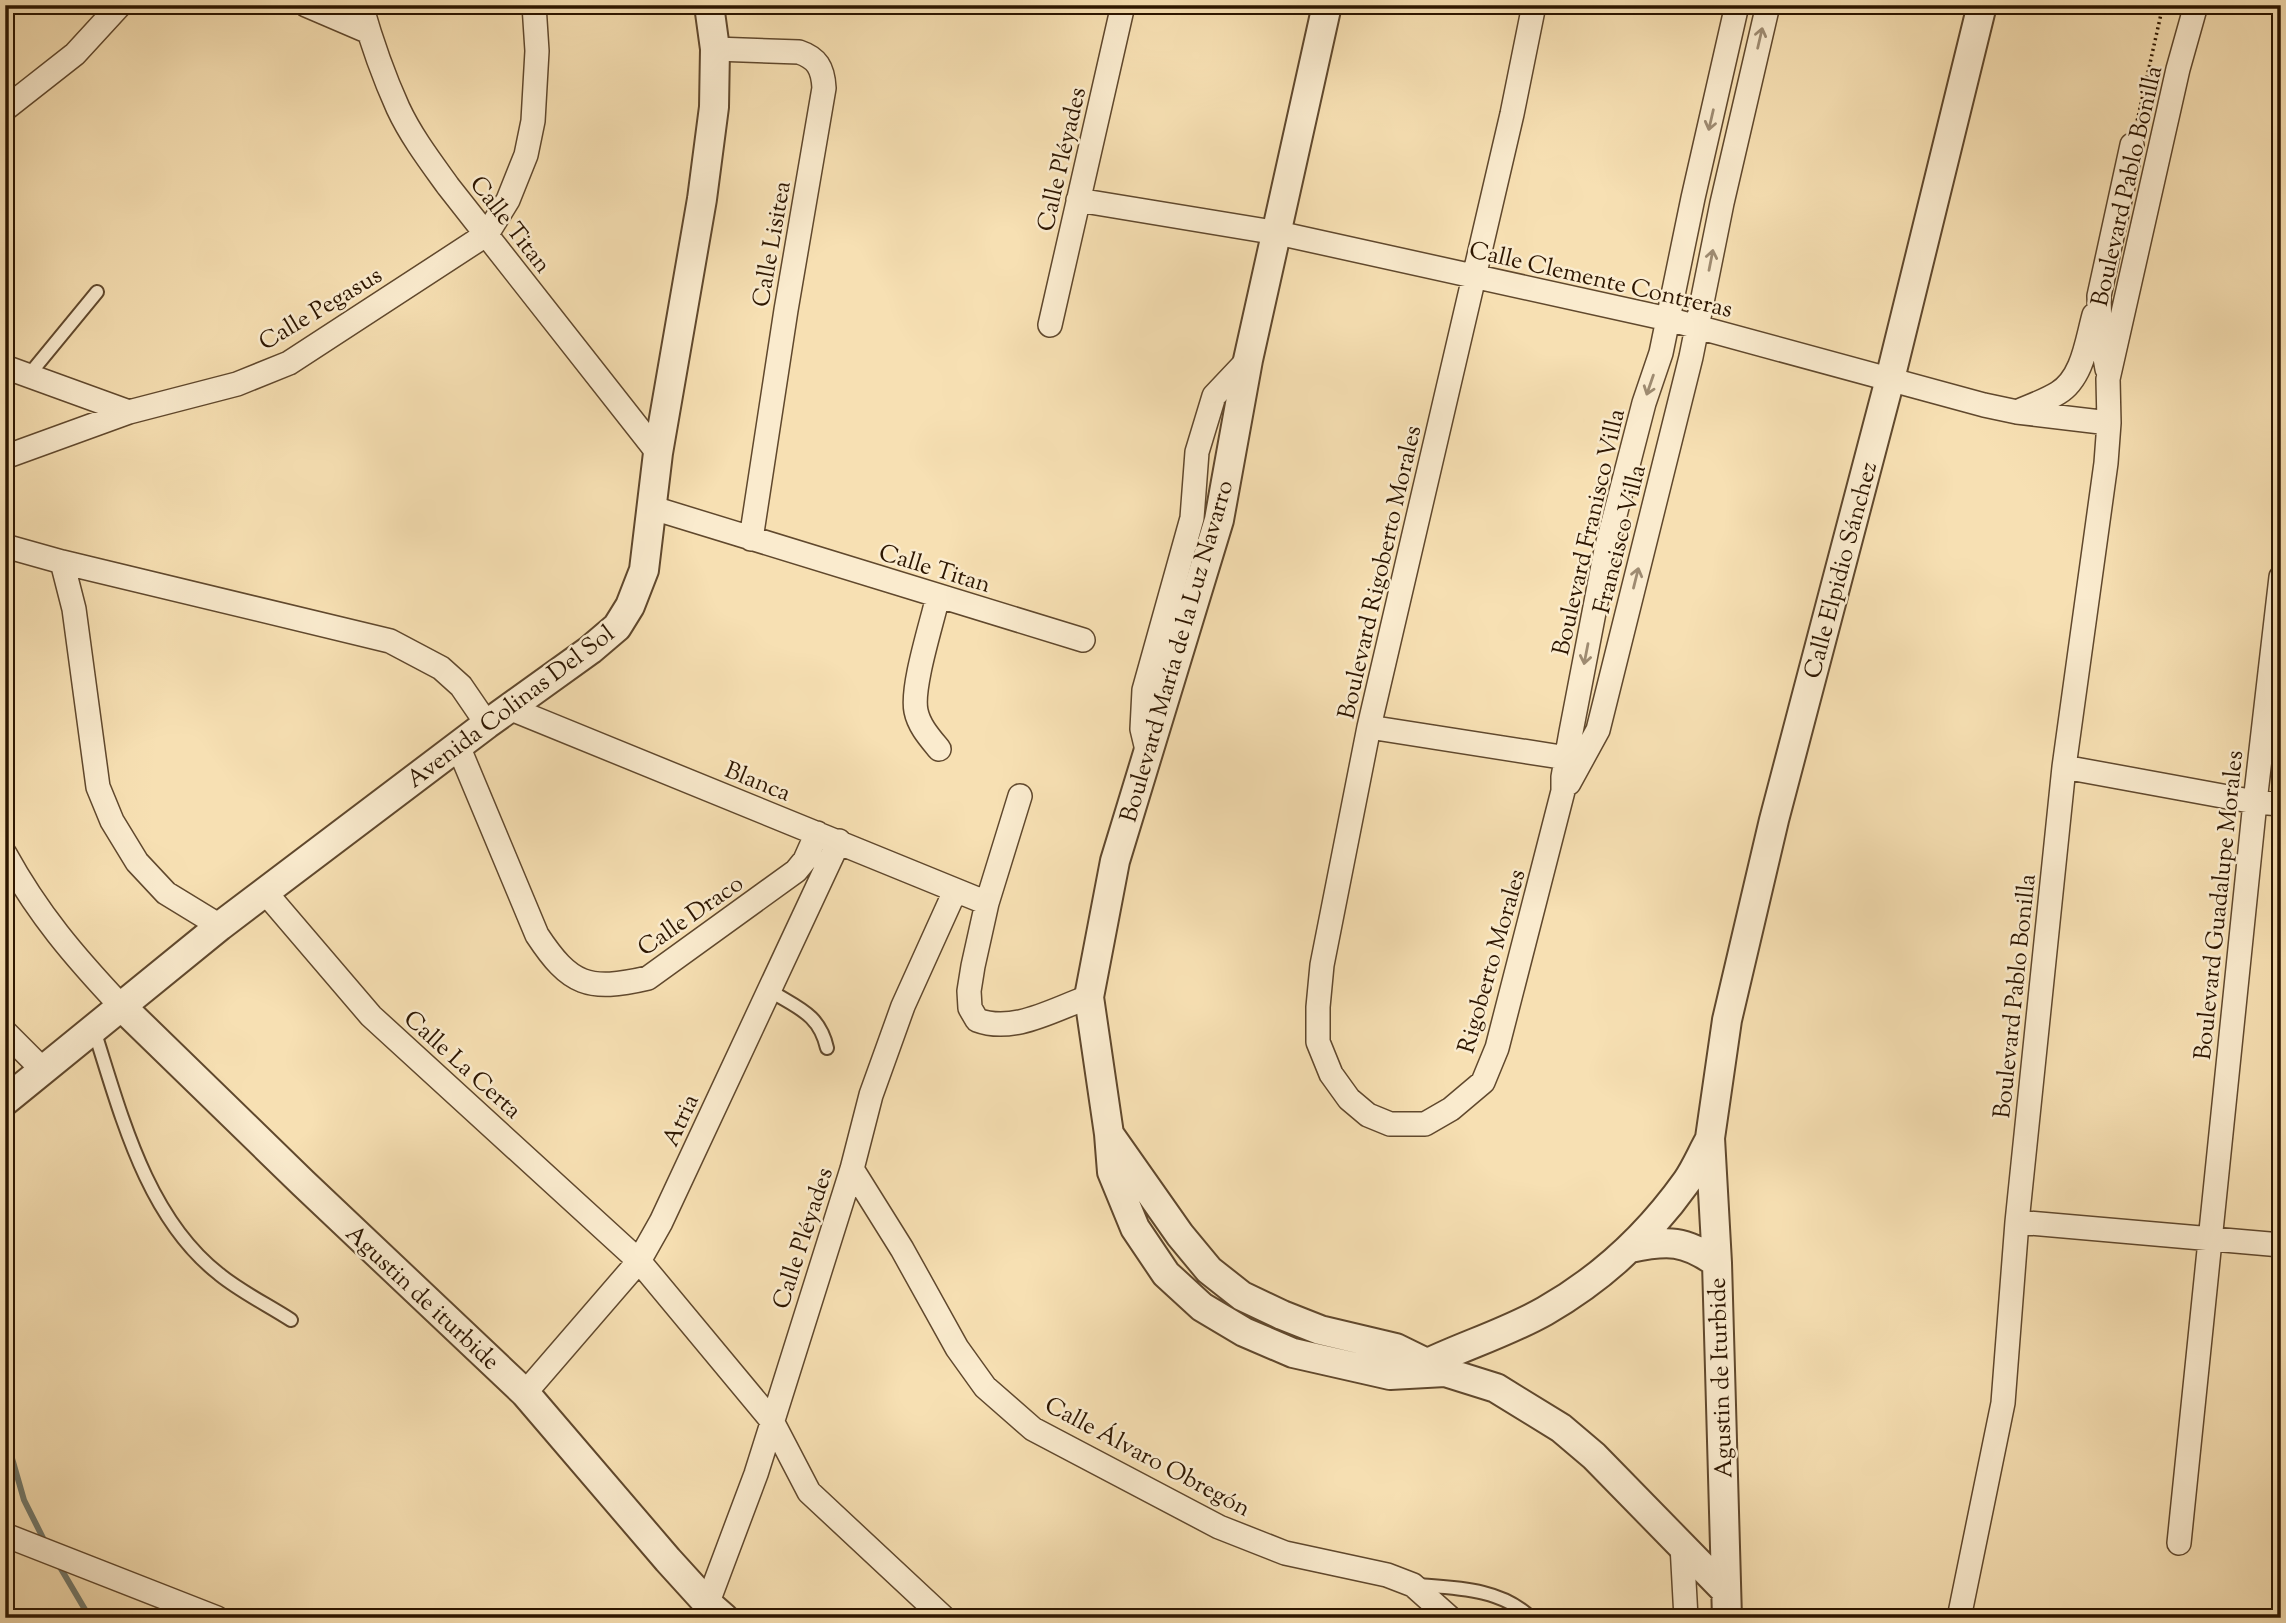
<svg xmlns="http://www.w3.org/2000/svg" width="2286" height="1623" viewBox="0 0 2286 1623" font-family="'Sorts Mill Goudy',serif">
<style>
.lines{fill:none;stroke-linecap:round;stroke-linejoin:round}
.stream{stroke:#71796d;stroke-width:6}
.service-casing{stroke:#60482d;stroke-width:16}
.minor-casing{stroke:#60482d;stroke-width:26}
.tertiary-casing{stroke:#60482d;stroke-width:32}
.path{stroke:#2d1600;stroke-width:3.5;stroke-dasharray:2 3.5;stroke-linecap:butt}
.service{stroke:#faebce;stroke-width:12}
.minor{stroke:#faebce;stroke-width:23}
.tertiary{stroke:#faebce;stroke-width:28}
.oneway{stroke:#9e8b71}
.labels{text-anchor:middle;stroke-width:5;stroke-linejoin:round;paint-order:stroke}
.street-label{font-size:24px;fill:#2d1600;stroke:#faebce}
</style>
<rect width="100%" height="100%" fill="#f7e0b3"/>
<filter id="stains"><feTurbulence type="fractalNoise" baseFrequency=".00286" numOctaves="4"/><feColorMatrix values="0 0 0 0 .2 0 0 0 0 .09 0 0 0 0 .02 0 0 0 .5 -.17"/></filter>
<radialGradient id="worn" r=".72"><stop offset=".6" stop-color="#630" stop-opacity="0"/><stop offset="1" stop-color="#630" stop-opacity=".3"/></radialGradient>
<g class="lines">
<!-- stream -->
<path class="stream" d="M5 1434 24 1500 46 1544
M57 1562 90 1618"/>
<!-- service casing -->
<g class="service-casing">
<path id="service" d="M28 376 97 292
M769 990C797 1008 819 1013 827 1048
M94 1030C121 1114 146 1217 219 1274 241 1292 268 1305 291 1320
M1416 1585C1455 1588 1501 1588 1531 1618"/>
</g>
<!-- minor casing -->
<g class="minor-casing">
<path id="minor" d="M306 5 369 32
M361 5C371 40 383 75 398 108 411 136 430 161 448 186L658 453
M1534 5 1512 114 1369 727 1322 965 1318 1007V1042L1331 1074 1349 1099 1368 1115 1390 1124H1425L1451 1109 1483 1082 1497 1048 1563 791V777L1571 732 1606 550 1644 403 1661 353 1693 198 1737 5
M715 49 799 52C817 58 823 68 824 88L786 310 751 539
M5 109 75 54 120 5
M1078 200 1278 233 1668 319 1984 405 2017 412 2109 423
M1050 325 1123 5
M5 367 129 412
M2107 369 2100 330 2099 296 2132 145
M2017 412C2030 406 2045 401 2058 393 2083 378 2087 340 2094 315
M5 457 129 412 237 384 289 363 487 234 508 200 526 155 533 121 537 51 534 5
M653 508 1083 640
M5 546 62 562 74 609 98 787 112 821 137 862 166 893 220 926
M62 562 390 641 441 668 461 686 487 724
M938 596C932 623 911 687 916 711 919 726 930 738 939 749
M509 708 987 903
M1369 727 1580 760
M458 746 537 935C570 985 588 992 648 978L796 871 805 860 817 833
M1148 754 1142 729 1144 690 1192 518 1197 452 1214 396 1248 360
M2064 767 2255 802 2281 804
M1569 783 1598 730 1691 357 1722 203 1768 5
M1020 796 987 903 973 966 969 991 970 1008 977 1020C1014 1034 1054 1009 1089 997
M5 854C38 914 74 956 121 1006
M265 892 371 1016 639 1261 772 1421 809 1492 944 1618
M5 1032 43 1070
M852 1169 902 1249 957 1348 985 1387 1033 1429 1219 1527 1285 1553 1387 1575 1413 1585 1450 1618
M2017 1222 2281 1245
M525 1393 639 1261 661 1222 839 841
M5 1535 217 1618
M2179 1543 2255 802 2281 577
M1682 1545 1686 1618
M702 1618 756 1474 852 1169 871 1095 903 1006 955 891
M1959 1618 2003 1403 2017 1222 2064 767 2106 463 2109 423 2108 379 2178 69 2196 5"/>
</g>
<!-- tertiary casing -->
<g class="tertiary-casing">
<path id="tertiary" d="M1327 5 1248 360 1219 520 1115 861 1089 997 1109 1134 1112 1172 1135 1228 1166 1274 1202 1307 1244 1332 1293 1353 1390 1375 1445 1372
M121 1006 303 1183 525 1393 668 1560 708 1604 724 1618
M5 1101 220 926 487 724 590 650 617 627 630 606 644 570 658 453 702 199 714 107 715 49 709 5
M1109 1134 1180 1235 1209 1270 1242 1296 1282 1315 1320 1330 1396 1348 1445 1372 1496 1388 1561 1428 1594 1456 1726 1591
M1630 1248C1668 1240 1685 1240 1717 1263
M1422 1373 1428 1363C1466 1345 1508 1332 1545 1311 1601 1279 1650 1233 1687 1181 1696 1168 1702 1153 1710 1139
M1727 1618 1717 1263 1710 1138 1727 1020 1774 820 1890 379 1982 5"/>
</g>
<!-- path -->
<path class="path" d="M2136 126 2163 5"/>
<!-- service -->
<use href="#service" class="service"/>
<!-- minor -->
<use href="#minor" class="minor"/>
<!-- tertiary -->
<use href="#tertiary" class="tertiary"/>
</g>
<!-- one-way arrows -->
<defs><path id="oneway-shaft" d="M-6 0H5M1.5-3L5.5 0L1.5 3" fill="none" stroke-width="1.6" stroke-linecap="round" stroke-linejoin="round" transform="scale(1.75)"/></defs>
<g class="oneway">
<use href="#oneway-shaft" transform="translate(1760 38) rotate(-77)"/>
<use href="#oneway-shaft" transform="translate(1711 120) rotate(103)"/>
<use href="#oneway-shaft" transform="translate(1711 260) rotate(-79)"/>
<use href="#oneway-shaft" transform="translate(1650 385) rotate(109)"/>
<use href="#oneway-shaft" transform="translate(1636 578) rotate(-76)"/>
<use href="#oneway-shaft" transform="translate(1586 654) rotate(101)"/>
</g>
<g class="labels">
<!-- street labels -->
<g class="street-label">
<text transform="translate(1061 159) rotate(-77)" y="8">Calle Pléyades</text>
<text transform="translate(2126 186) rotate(-77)" y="8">Boulevard Pablo Bonilla</text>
<text transform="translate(511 224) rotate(52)" y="8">Calle Titan</text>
<text transform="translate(771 244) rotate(-80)" y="8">Calle Lisitea</text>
<text transform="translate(1601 279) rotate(13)" y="8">Calle Clemente Contreras</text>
<text transform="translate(320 308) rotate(-31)" y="8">Calle Pegasus</text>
<text transform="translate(1588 532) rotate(-77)" y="8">Boulevard Franisco Villa</text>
<text transform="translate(1619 539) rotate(-76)" y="8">Francisco Villa</text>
<text transform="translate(935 568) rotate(17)" y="8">Calle Titan</text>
<text transform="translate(1840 570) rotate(-75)" y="8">Calle Elpidio Sánchez</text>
<text transform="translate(1379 572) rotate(-77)" y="8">Boulevard Rigoberto Morales</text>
<text transform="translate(1176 651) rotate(-74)" y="8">Boulevard María de la Luz Navarro</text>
<text transform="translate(510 706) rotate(-37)" y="8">Avenida Colinas Del Sol</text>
<text transform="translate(758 781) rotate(22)" y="8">Blanca</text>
<text transform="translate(2218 905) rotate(-84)" y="8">Boulevard Guadalupe Morales</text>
<text transform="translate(690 915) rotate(-35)" y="8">Calle Draco</text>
<text transform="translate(1491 961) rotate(-74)" y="8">Rigoberto Morales</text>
<text transform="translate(2014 996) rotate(-84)" y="8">Boulevard Pablo Bonilla</text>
<text transform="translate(463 1064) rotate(42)" y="8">Calle La Certa</text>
<text transform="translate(680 1120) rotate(-65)" y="8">Atria</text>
<text transform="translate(802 1238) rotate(-72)" y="8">Calle Pléyades</text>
<text transform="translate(423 1297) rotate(43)" y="8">Agustin de iturbide</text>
<text transform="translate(1720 1378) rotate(-92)" y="8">Agustin de Iturbide</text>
<text transform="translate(1148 1456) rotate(28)" y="8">Calle Álvaro Obregón</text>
</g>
</g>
<!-- margin -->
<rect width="2286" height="1623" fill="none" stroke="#f7e0b3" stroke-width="28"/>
<rect x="7" y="7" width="2272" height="1609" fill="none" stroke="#2d1600" stroke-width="3.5"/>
<rect x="14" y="14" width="2258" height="1595" fill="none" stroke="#2d1600" stroke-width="2"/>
<rect width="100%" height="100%" filter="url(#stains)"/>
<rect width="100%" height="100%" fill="url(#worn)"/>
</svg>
